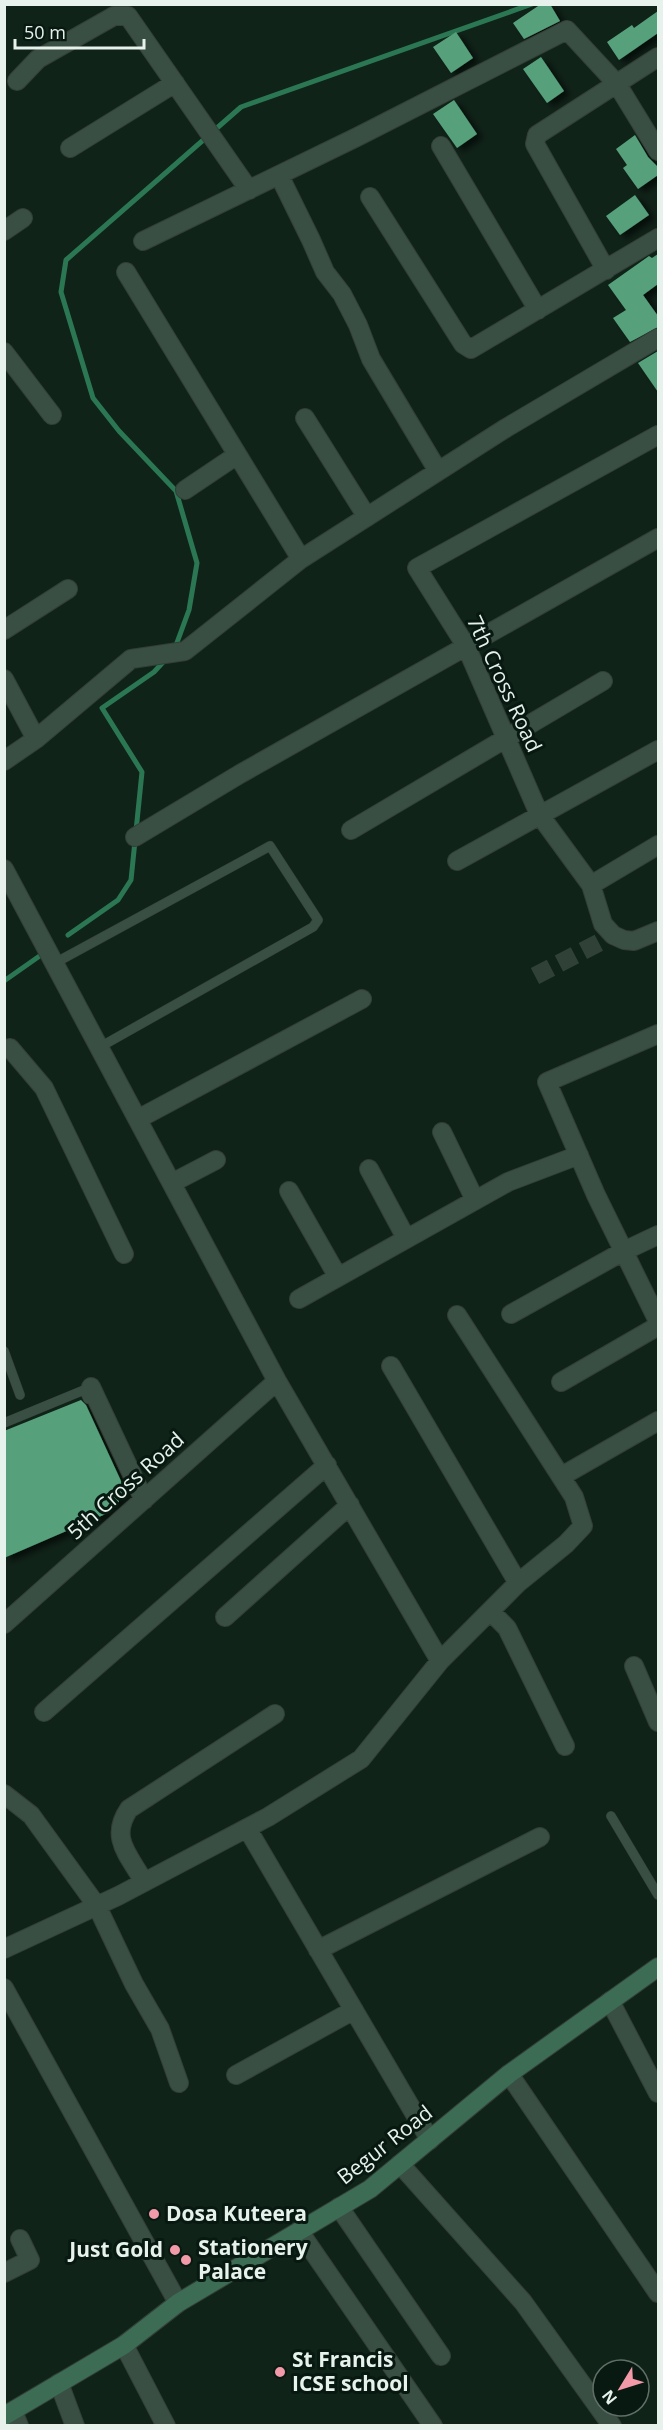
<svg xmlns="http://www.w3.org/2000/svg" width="663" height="2430" viewBox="0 0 663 2430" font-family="'Open Sans',sans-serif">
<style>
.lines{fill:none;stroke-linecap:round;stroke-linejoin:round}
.stream{stroke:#2c7753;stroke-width:5}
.building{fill:#57a17b;filter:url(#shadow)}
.street-tunnel{stroke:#304238;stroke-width:18;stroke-dasharray:18 9;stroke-linecap:butt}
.lane-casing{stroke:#333f37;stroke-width:10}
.street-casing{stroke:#333f37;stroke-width:20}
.secondary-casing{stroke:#333f37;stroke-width:20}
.lane{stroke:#3a4f43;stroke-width:9}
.street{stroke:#3a4f43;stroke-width:18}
.secondary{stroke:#3c6c54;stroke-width:18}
.poi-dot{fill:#f39aa8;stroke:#071910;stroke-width:2}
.labels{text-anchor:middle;stroke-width:6;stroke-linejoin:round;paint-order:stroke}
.street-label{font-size:21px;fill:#e6f2eb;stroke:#071910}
.poi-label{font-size:21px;font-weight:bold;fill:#e6f2eb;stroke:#071910;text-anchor:start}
</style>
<defs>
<filter id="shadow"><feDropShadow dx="6" dy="4" stdDeviation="3" flood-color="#0009"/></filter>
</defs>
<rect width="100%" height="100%" fill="#102319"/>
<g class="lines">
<!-- stream -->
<path class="stream" d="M175 648 189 610 197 563 176 491 119 431 93 398 61 292 66 260 241 107 532 4
M68 935 118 900 131 880 142 772 102 708 154 672 165 660
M4 981 41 955"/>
</g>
<!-- building -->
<path class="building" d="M541 4H550L560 21 524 39 513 23Z
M658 11V33L619 60 607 42 632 25 634 28Z
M456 32 473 58 451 73 433 47Z
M541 57 564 91 547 103 523 69Z
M454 100 477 134 457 148 433 114Z
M635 135 648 157 658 167V175L638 189 623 168 627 165 616 149Z
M635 195 649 215 620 235 606 216Z
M658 254V284L643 295 658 316V327L630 342 613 318 626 310 608 285 649 256 652 258Z
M658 351V392L638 363Z
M81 1400 86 1405 127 1494 118 1498 119 1502 106 1508 108 1513 4 1558V1431Z"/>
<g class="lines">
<!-- street-tunnel -->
<path class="street-tunnel" d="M535 976 604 940"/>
<!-- lane casing -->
<g class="lane-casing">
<path id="lane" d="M55 963 270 846 318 920 313 927 100 1047
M4 1351 20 1395
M4 1423 84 1390 88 1399
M611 1816 658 1895"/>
</g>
<!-- street casing -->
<g class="street-casing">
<path id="street" d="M17 81 38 59 114 16H128L249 190
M441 146 538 310
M70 148 175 83
M279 175 311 240 325 272 342 294 358 325 371 359 438 471
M370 197 463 344 471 349 658 238
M4 231 23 218
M143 241 357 137 567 30 617 84 658 151
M606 270 535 144 537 135 658 57
M126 272 301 559
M4 352 52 415
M305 418 367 517
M658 435 417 568 466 646 539 814 591 885 603 924 613 935 624 940 634 941 658 931
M185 490 237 455
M4 630 68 589
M4 679 36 739
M4 761 36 739 131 659 185 651 301 559 506 428 658 338
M351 830 603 681
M135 837 240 774 658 538
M457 861 658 750
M4 869 277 1381 440 1661
M591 885 658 845
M658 1034 547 1082 596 1195 658 1321
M10 1048 44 1088 124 1254
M138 1119 362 999
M442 1132 475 1200
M369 1169 406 1238
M172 1183 216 1160
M289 1191 338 1277
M299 1299 508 1182 579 1155
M511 1314 624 1251 658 1235
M391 1366 518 1583
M561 1382 658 1326
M91 1387 144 1500
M562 1476 658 1421
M490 1611 507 1628 565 1746
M225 1617 350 1505
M4 1624 277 1381
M634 1666 658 1722
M44 1712 327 1465
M4 1794 31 1815 97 1906 134 1984 160 2029 179 2083
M247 1828 430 2140
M144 1882C129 1855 109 1838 129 1809L275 1714
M4 1949 118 1896 268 1817 361 1759 440 1661 518 1583 566 1544 583 1526 574 1497 457 1315
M318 1950 540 1837
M4 1988 178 2303
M610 2001 658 2093
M509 2074 658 2293
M236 2075 354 2010
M400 2164 523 2302 612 2426
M339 2207 441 2356
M299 2231 433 2426
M4 2273 30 2260 20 2239
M124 2345 166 2426
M59 2383 75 2426
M13 2411 19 2426"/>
</g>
<!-- secondary casing -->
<g class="secondary-casing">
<path id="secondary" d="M4 2416 124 2345 178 2303 370 2189 509 2074 658 1967"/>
</g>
<!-- lane -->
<use href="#lane" class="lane"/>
<!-- street -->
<use href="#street" class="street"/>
<!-- secondary -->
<use href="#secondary" class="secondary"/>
</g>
<!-- markers -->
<g class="poi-dot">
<circle cx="154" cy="2214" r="6"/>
<circle cx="175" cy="2250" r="6"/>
<circle cx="186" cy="2260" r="6"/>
<circle cx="280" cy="2372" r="6"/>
</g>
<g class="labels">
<!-- street labels -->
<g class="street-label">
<text transform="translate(504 684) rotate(65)" y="7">7th Cross Road</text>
<text transform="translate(126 1486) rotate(-42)" y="7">5th Cross Road</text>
<text transform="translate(385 2145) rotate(-38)" y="7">Begur Road</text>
</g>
<!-- poi labels -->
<g class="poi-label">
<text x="166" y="2221">Dosa Kuteera</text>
<text x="198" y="2255">Stationery<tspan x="198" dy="24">Palace</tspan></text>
<text x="163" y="2257" text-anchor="end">Just Gold</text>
<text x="292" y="2367">St Francis<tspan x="292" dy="24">ICSE school</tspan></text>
</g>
</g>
<!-- border -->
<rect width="663" height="2430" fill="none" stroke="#e6f2eb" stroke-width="12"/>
<!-- north arrow -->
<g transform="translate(621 2388) rotate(232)"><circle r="28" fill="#071910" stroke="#607068" stroke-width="1.5"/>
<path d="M0-4.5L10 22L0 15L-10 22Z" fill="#f39aa8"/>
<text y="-9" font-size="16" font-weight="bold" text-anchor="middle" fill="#e6f2eb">N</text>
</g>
<!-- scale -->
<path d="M15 39v9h129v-9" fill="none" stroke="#e6f2eb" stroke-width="3"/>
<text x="24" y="39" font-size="18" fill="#e6f2eb" stroke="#071910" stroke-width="4.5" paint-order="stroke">50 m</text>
</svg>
